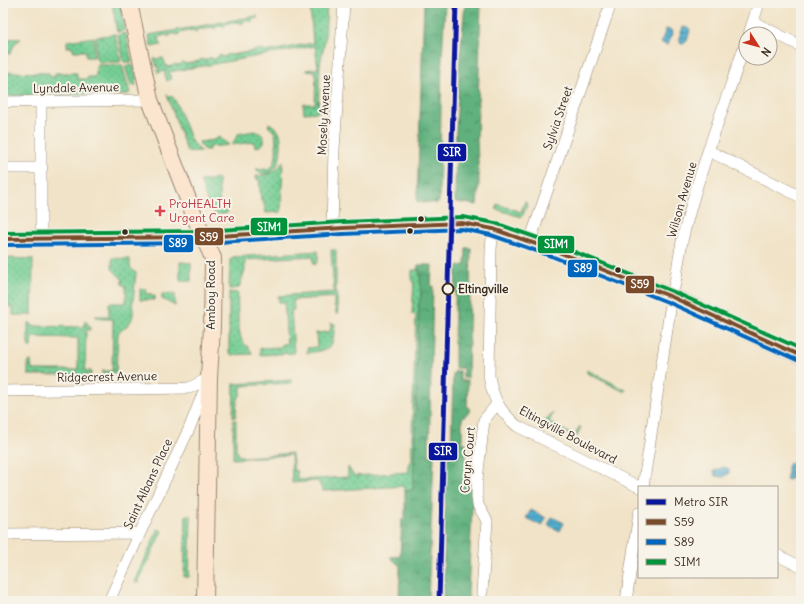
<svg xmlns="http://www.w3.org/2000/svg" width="804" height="604" viewBox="0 0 804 604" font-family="Delius,sans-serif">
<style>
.green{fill:url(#green-dots);stroke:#587c59}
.forest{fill:url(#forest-crowns);stroke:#4e6e4e}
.water{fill:url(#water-rules);stroke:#466c76}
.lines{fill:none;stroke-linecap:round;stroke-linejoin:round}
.street-casing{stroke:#968672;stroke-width:12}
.secondary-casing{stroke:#968672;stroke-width:18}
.street{stroke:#fff;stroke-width:11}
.secondary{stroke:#fbe5cf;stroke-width:16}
.bus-1-casing{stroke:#f7f3e8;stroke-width:7}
.bus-2-casing{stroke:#f7f3e8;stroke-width:7}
.bus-3-casing{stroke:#f7f3e8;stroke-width:7}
.bus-1{stroke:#7a4b2a;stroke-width:4}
.bus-2{stroke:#0065bd;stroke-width:4}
.bus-3{stroke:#00933c;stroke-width:4}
.metro-1-casing{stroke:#f7f3e8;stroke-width:8}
.metro-1{stroke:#08179c;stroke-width:5}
.health-dot{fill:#e0444e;stroke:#f7f3e8;stroke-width:1.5}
.bus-dot{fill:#3b2a1e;stroke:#f7f3e8;stroke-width:1.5}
.stop-dot{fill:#f7f3e8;stroke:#3b2a1e;stroke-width:2}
.labels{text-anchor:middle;stroke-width:4;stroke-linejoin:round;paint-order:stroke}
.street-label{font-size:12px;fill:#3b2a1e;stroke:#f7f3e8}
.health-label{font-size:12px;fill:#be3a42;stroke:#f7f3e8;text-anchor:start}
.stop-label{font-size:12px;font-weight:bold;fill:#3b2a1e;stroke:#f7f3e8;text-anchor:start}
.line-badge{stroke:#f7f3e8;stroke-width:1.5}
.badge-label{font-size:11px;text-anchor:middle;font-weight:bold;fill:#fff}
</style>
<defs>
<pattern id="green-dots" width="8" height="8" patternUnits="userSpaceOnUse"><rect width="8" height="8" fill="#75ce94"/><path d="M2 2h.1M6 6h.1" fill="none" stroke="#61a778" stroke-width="1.8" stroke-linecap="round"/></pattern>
<pattern id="forest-crowns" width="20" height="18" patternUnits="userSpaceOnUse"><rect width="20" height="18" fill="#60b17e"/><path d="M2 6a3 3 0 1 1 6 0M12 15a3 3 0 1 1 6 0" fill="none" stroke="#509067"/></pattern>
<pattern id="water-rules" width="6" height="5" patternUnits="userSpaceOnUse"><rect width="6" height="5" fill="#50aecf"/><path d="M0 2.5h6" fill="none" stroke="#448ea7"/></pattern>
</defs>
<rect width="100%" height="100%" fill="#f7f3e8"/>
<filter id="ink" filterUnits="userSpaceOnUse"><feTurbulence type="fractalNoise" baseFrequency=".025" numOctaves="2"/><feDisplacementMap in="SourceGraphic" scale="8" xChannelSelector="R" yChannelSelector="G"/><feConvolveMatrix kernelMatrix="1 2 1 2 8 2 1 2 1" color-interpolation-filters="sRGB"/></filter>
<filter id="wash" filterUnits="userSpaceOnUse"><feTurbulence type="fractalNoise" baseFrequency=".012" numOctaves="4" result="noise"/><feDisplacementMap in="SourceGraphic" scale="16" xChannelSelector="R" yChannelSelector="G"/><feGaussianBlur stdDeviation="0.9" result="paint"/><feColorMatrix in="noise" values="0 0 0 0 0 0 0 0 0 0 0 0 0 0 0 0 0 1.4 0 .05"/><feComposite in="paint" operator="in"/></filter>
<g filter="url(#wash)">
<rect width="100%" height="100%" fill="#f1e3c7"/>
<!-- green -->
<path class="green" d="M112 3H120L125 30 117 32Z
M327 3 325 40 320 64 318 112 304 113 303 104H315L316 72 307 71 306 70 318 68 315 46 169 72 171 79 167 81 164 71 158 73 157 70 159 69V67H157L154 59 163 58 167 67 172 66 174 64 176 65 181 64 183 62 186 64 199 61 201 59 204 60 208 59 210 57 213 59 217 58 219 55 224 57 228 54 231 55 254 51 256 49 258 50 263 49 264 52 313 43 310 6Z
M257 16V18L253 19 251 22 248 20 244 21 242 24 239 22 225 24 224 27 221 25 217 26 215 29 212 27 207 28 205 30 203 29H198L196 32 193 30 180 33 178 35 175 34H171L169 37 166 35 159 37 161 45 151 47 149 35Z
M126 33 132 62H124L118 35Z
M115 34 121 61 120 62H99L96 59V37Z
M94 37V57H86V51H73V47H67V41Z
M3 38 21 39 15 43 10 54H6V72L49 73V76L55 77V73H77V79H88V77H94L96 75V67L99 65H122L130 93 126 95 88 94 3 96Z
M133 65 137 80 135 81 136 85 131 86 125 66Z
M167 95 173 97 175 100 191 141 201 151 187 152Z
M269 123C274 126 278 129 280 134 281 138 281 142 281 147 280 160 279 172 262 174L256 169C261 169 266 170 270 168 279 162 276 142 275 133L268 126Z
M254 131C260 132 265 136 264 142L261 146 255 147 254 142 232 145 238 134Z
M219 137 229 145 209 147V150H205L200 145 199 142 214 140Z
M283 161 281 212 266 213 263 200H261L259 179H256V176C267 176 278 172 283 161Z
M218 179 220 207H227V213C224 214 217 215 214 213 208 209 203 188 200 181Z
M525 201 527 205 523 215 521 217 496 209 497 204 521 212Z
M331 250H336V293L337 297 338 314H336V307H334V297L293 300 294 310H291L294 353 260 355V348L282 347V344H287L284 302H279L278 296 334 292Z
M318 251V261L315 265 314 264 313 256 245 260V270L239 288 229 289 230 260 233 257Z
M3 258 33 259 32 315H13V307H8V301H3Z
M112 258 130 259V267L136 273 133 302H132C135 320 132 322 118 333L116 373 102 374V371H112L113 319H102L95 316H109V303H126V287L121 283 123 280 112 269Z
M180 262 191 263V281H180Z
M412 270H420L421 297 419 304 413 491H405L404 486 323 491 318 481 292 483 291 455 233 459V420H236V449L238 455 244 457 292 453 294 471H297V480L348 477V467L354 476 409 472V462H411L416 315 412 314 414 282 412 281Z
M140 289H146V294H152V296H155V300H140Z
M229 292 238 293C237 302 238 329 241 338 243 345 251 347 252 354L232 355 229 353Z
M162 294H175V306L166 301 162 299Z
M85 320 90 327V330H86L85 371H91V375H28V363L30 361H31L32 370H78V338L32 337 31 347H29L28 344V323H31L32 326 84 327Z
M331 323 335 324C332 350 333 349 307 353V348L317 347 316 333 330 332Z
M587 370 626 390 625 392 587 373Z
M291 380V383L241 386V393L237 401 236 417H233L234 384Z
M553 413 549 422 575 436 579 427H581L576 438 543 422Z
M186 515 191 516 189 577H184Z
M158 529 162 531 138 583 135 582Z"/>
<!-- forest -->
<path class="forest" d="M424 3H445L442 59 439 202 437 203 417 202Z
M465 3H481L477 140 479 183 477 205 455 202 456 129 460 58Z
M466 248H471L468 378H463V368H455V344H454L456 268H457V266L465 265Z
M418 265H432L431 286H433L429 456H434L428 601H399L400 566 390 557 400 556 402 519 405 518V491L413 490 419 306 418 305 421 297 420 270H417Z
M455 371H460V380L468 381 467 406 471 411 462 418V443H466V469L472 476 473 489 468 593 469 601H443L446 457H451L453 373H455Z"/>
<!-- water -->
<path class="water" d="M683 27 689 28 690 30 687 41 681 44 679 38Z
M666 29 673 31 668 45 661 43Z
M789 463 794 465V471L792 478 788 480 786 479 788 472 787 466Z
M724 467 729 469V473L724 477 715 476 714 471Z
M531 510 546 518 542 526 526 518Z
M552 517 564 523 560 531 548 525Z"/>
</g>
<g filter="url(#ink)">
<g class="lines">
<!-- street casing -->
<g class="street-casing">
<path id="street" d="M753 22 801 46
M749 34 759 3
M3 102 150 100
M709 151 801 197
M3 168H42
M332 229 334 149 344 3
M493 229 491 249 489 376C493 399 499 410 517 426L639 487
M41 239V102
M530 241 611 3
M3 391 189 388 209 378
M643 487 672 297C678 273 679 248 686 225 702 163 725 103 746 42
M3 534 140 533
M777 555 801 567
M482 592 487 521 478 505 477 497V480L484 420 497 404
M109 601 140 533 189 429 206 386
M626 601 639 513"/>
</g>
<!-- secondary casing -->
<g class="secondary-casing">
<path id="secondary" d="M129 3 150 100 196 220 213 258 212 327 209 378 205 601
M3 239 204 237 343 228 462 223 493 229 553 250 672 297 801 356"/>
</g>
<!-- street -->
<use href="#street" class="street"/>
<!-- secondary -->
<use href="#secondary" class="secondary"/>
<!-- bus-1 casing -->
<g class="bus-1-casing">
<path id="bus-1" d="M3 239 204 237 343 228 462 223 493 229 553 250 672 297 801 356"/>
</g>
<!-- bus-2 casing -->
<g class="bus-2-casing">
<path id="bus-2" d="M3 245 204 243 343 234 462 229 491 235 551 256 670 303 799 361"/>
</g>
<!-- bus-3 casing -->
<g class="bus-3-casing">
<path id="bus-3" d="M3 233 204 231 343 222 463 217 495 223 555 244 674 292 801 349"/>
</g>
<!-- bus-1 -->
<use href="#bus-1" class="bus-1"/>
<!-- bus-2 -->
<use href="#bus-2" class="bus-2"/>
<!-- bus-3 -->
<use href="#bus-3" class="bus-3"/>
<!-- metro-1 casing -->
<g class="metro-1-casing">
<path id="metro-1" d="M439 601 456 3"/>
</g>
<!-- metro-1 -->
<use href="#metro-1" class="metro-1"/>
</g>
</g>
<!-- markers -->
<path class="health-dot" d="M158 205h4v4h4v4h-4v4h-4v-4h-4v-4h4z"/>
<g class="bus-dot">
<circle cx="421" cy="219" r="3.5"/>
<circle cx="410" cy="231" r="3.5"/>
<circle cx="125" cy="232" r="3.5"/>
<circle cx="618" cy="270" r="3.5"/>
</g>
<circle class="stop-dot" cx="448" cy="289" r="5.5"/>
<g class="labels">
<!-- street labels -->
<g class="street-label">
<text transform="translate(76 88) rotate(-1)" y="4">Lyndale Avenue</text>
<text transform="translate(324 115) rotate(-87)" y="4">Mosely Avenue</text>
<text transform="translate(558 118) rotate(-71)" y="4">Sylvia Street</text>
<text transform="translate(682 200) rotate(-74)" y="4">Wilson Avenue</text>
<text transform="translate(211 295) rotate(-90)" y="4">Amboy Road</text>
<text transform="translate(107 377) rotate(-1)" y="4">Ridgecrest Avenue</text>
<text transform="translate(568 435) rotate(28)" y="4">Eltingville Boulevard</text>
<text transform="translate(468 460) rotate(-85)" y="4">Coryn Court</text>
<text transform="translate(148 484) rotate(-65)" y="4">Saint Albans Place</text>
</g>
<!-- health labels -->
<g class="health-label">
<text x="169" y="208">ProHEALTH<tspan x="169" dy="14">Urgent Care</tspan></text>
</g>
<!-- stop labels -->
<g class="stop-label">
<text x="458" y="293">Eltingville</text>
</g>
</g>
<g class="line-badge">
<rect x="437" y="143" width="30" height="19" rx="4" fill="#08179c"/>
<rect x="250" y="217" width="38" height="19" rx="4" fill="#00933c"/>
<rect x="194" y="227" width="30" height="19" rx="4" fill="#7a4b2a"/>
<rect x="163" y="234" width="31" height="19" rx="4" fill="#0065bd"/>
<rect x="537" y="235" width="38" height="19" rx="4" fill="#00933c"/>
<rect x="567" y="259" width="31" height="19" rx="4" fill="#0065bd"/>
<rect x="625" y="275" width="30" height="19" rx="4" fill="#7a4b2a"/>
<rect x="428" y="442" width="30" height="19" rx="4" fill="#08179c"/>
</g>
<g class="badge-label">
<text x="452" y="156">SIR</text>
<text x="269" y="231">SIM1</text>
<text x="209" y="241">S59</text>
<text x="178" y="247">S89</text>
<text x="556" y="248">SIM1</text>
<text x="583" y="272">S89</text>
<text x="640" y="288">S59</text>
<text x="443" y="455">SIR</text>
</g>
<!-- margin -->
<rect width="804" height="604" fill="none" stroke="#f7f3e8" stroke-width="16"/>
<!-- legend -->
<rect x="638" y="486" width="140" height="92" fill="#f7f3e8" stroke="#aca397"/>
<rect x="646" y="499" width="20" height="6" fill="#08179c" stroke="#aca397"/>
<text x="674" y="506" font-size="12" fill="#3b2a1e">Metro SIR</text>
<rect x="646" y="519" width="20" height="6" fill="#7a4b2a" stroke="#aca397"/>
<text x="674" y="526" font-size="12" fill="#3b2a1e">S59</text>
<rect x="646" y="539" width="20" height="6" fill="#0065bd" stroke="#aca397"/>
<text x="674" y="546" font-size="12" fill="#3b2a1e">S89</text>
<rect x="646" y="559" width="20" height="6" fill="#00933c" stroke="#aca397"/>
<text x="674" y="566" font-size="12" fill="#3b2a1e">SIM1</text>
<!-- north arrow -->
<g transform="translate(758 46) rotate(126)"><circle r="19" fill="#f7f3e8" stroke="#aca397"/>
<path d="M0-3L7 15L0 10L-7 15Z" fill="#c8321e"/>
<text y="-6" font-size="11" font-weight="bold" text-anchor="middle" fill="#3b2a1e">N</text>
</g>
</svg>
